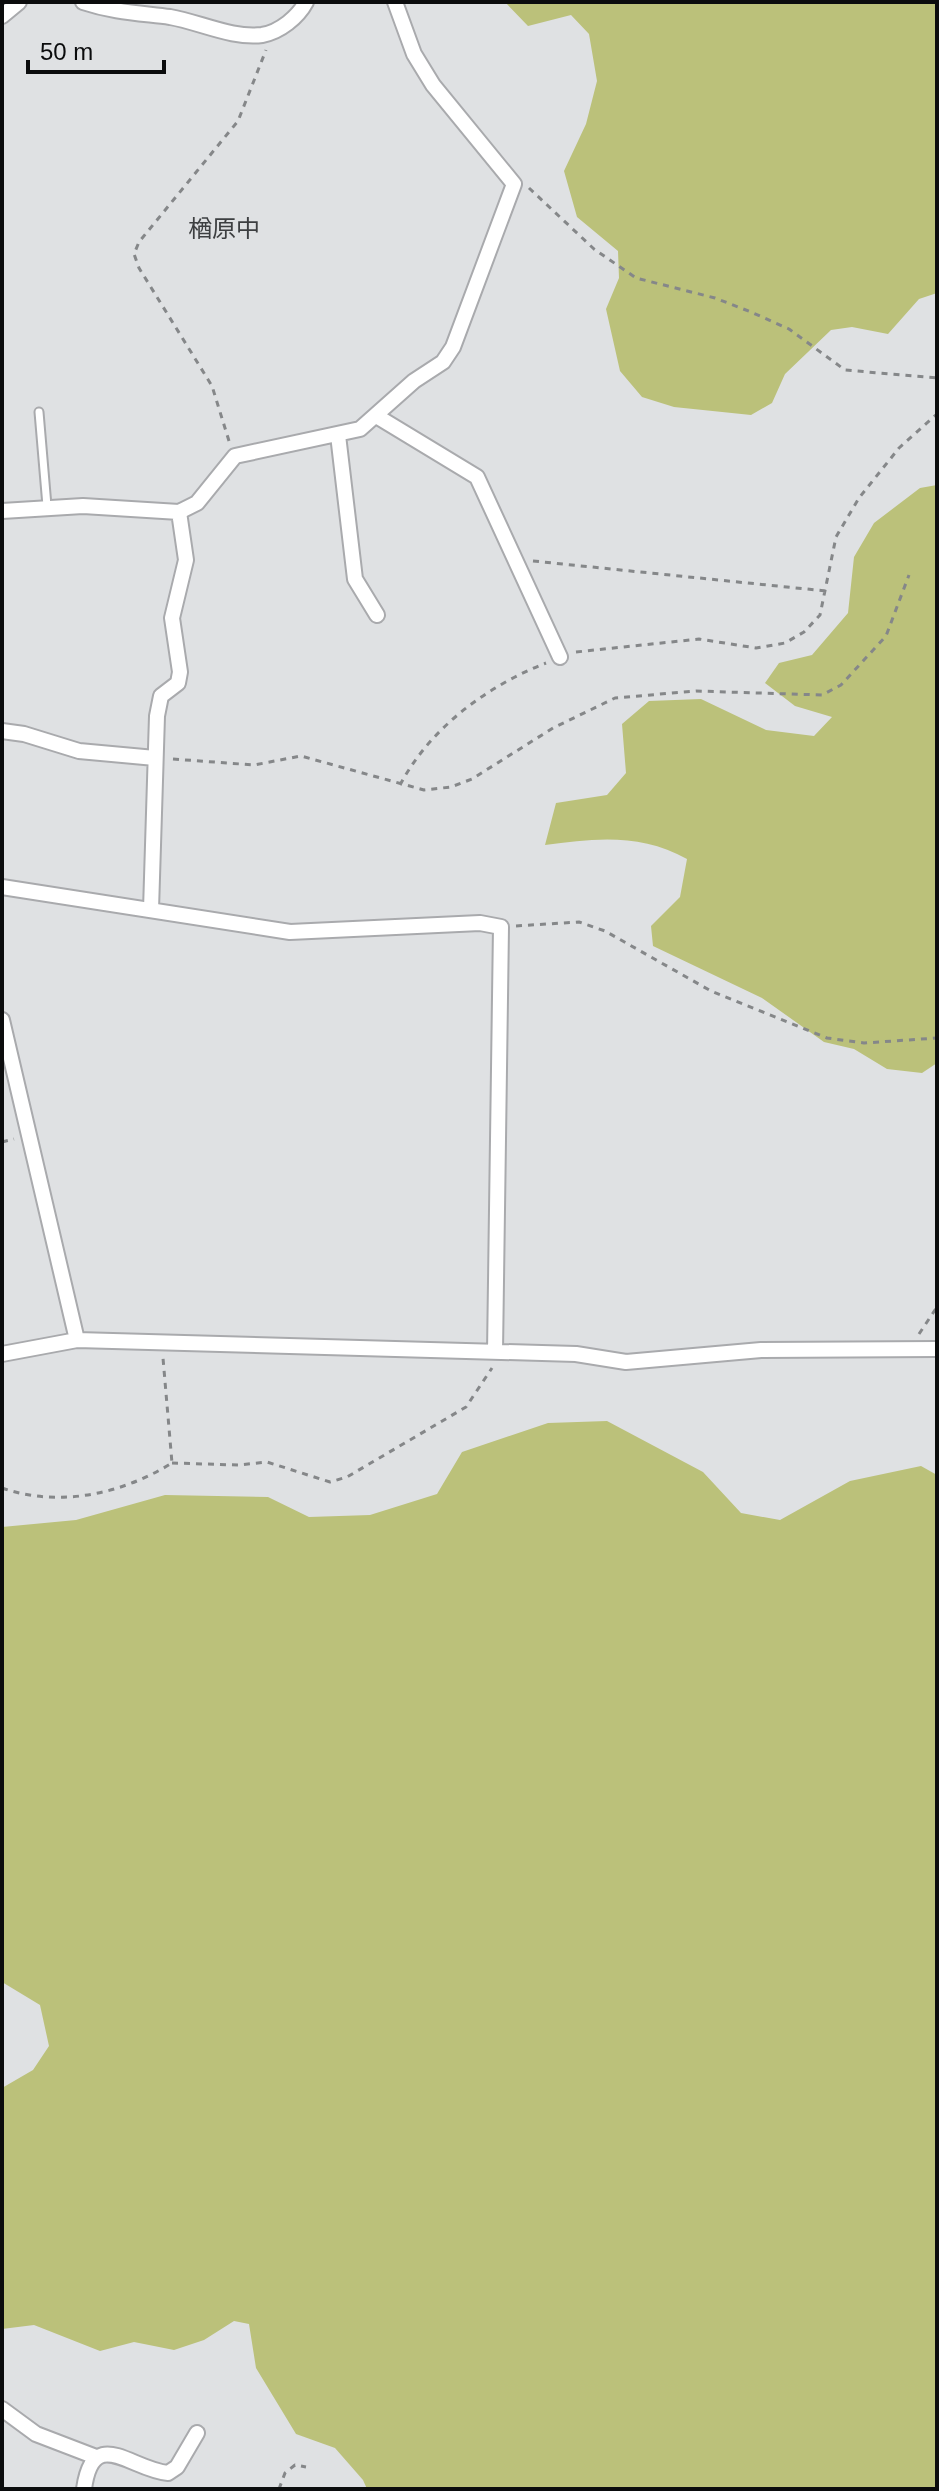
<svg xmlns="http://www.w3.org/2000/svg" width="939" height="2491" viewBox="0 0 939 2491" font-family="Helvetica,'Noto Sans JP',sans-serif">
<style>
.green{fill:#bbc17a}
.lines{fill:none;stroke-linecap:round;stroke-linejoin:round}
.lane-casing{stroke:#a9aaad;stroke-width:11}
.street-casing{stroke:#a9aaad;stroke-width:18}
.path{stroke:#858789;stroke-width:3;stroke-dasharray:6 6;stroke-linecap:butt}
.lane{stroke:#fff;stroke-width:7}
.street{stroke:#fff;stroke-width:14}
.labels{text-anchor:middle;stroke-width:6;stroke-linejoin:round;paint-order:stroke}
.quarter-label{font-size:24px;fill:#3d3f41;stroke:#dfe1e3}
</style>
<rect width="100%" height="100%" fill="#dfe1e3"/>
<!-- green -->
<path class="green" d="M505 2H937V293L919 299 888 334 852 327 831 330 785 374 772 403 751 415 674 407 642 397 620 371 606 309 619 278 618 251 577 217 564 171 586 124 597 81 589 34 571 15 528 26Z
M937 485V1063L922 1073 887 1069 854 1049 824 1042 762 998 653 946 651 926 680 897 687 859C641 833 595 838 545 845L556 803 607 795 626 773 622 724 649 701 701 699 766 730 814 736 832 717 795 706 765 683 779 663 812 655 848 613 854 557 874 523 920 488Z
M607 1421 703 1472 741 1513 780 1520 850 1481 921 1466 937 1475V2489H367L363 2480 335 2448 296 2434 256 2368 249 2324 234 2321 204 2340 174 2350 134 2342 100 2351 34 2325 2 2329V2088L33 2070 49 2046 40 2005 2 1982V1527L76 1520 165 1495 268 1497 309 1517 370 1515 437 1494 462 1452 548 1423Z"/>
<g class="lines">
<!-- lane casing -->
<g class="lane-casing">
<path id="lane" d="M39 412 47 506"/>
</g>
<!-- street casing -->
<g class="street-casing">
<path id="street" d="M83 2C113 12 139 13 170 17 199 22 233 39 262 35 280 32 298 17 306 2
M2 16 19 2
M378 417 477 477 560 657
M338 435 355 579 377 615
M2 511 83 506 179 512 197 503 235 456 360 429 414 381 443 362 453 347 514 184 433 85 414 54 395 2
M2 731 24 734 79 751 155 758
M2 887 290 932 480 923 501 927 495 1352
M151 910 157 716 161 696 178 683 180 672 172 618 186 560 179 512
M2 1020 77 1340
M2 1354 77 1340 576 1354 626 1362 761 1350 937 1349
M2 2409 36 2434 96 2457
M84 2489C93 2424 131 2470 168 2473L177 2467 197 2433"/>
</g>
<!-- path -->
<path class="path" d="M529 188 594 249 636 278 715 298 751 312 789 329 845 370 937 378
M229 441 212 386 139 268 134 254 139 242 238 121 266 50
M533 561 826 591
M576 652 699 639 756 648 785 643 804 632 820 615 836 537 859 498 899 448 937 414
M173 759 254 765 301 756 424 790 451 787 472 779 553 728 615 698 696 691 822 695 841 685 886 636 909 575
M400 785C430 728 487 686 546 663
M516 926 579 922 605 931 711 991 827 1038 864 1043 937 1038
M937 1110V1161
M2 1142 14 1139
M919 1334 937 1307
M172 1463 238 1465 267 1462 330 1482 347 1477 466 1407 492 1368
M2 1488C59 1508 122 1494 172 1463L163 1358
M279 2489 285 2473 295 2465 306 2467"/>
<!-- lane -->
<use href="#lane" class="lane"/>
<!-- street -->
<use href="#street" class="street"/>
</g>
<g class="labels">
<!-- quarter labels -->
<g class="quarter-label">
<text x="224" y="237">楢原中</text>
</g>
</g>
<!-- border -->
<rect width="939" height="2491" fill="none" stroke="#0b0c0d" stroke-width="8"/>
<!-- scale -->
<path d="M28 60v12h136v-12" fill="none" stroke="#0b0c0d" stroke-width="4"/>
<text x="40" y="60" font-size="24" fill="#0b0c0d" stroke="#dfe1e3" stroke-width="6" paint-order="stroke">50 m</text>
</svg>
